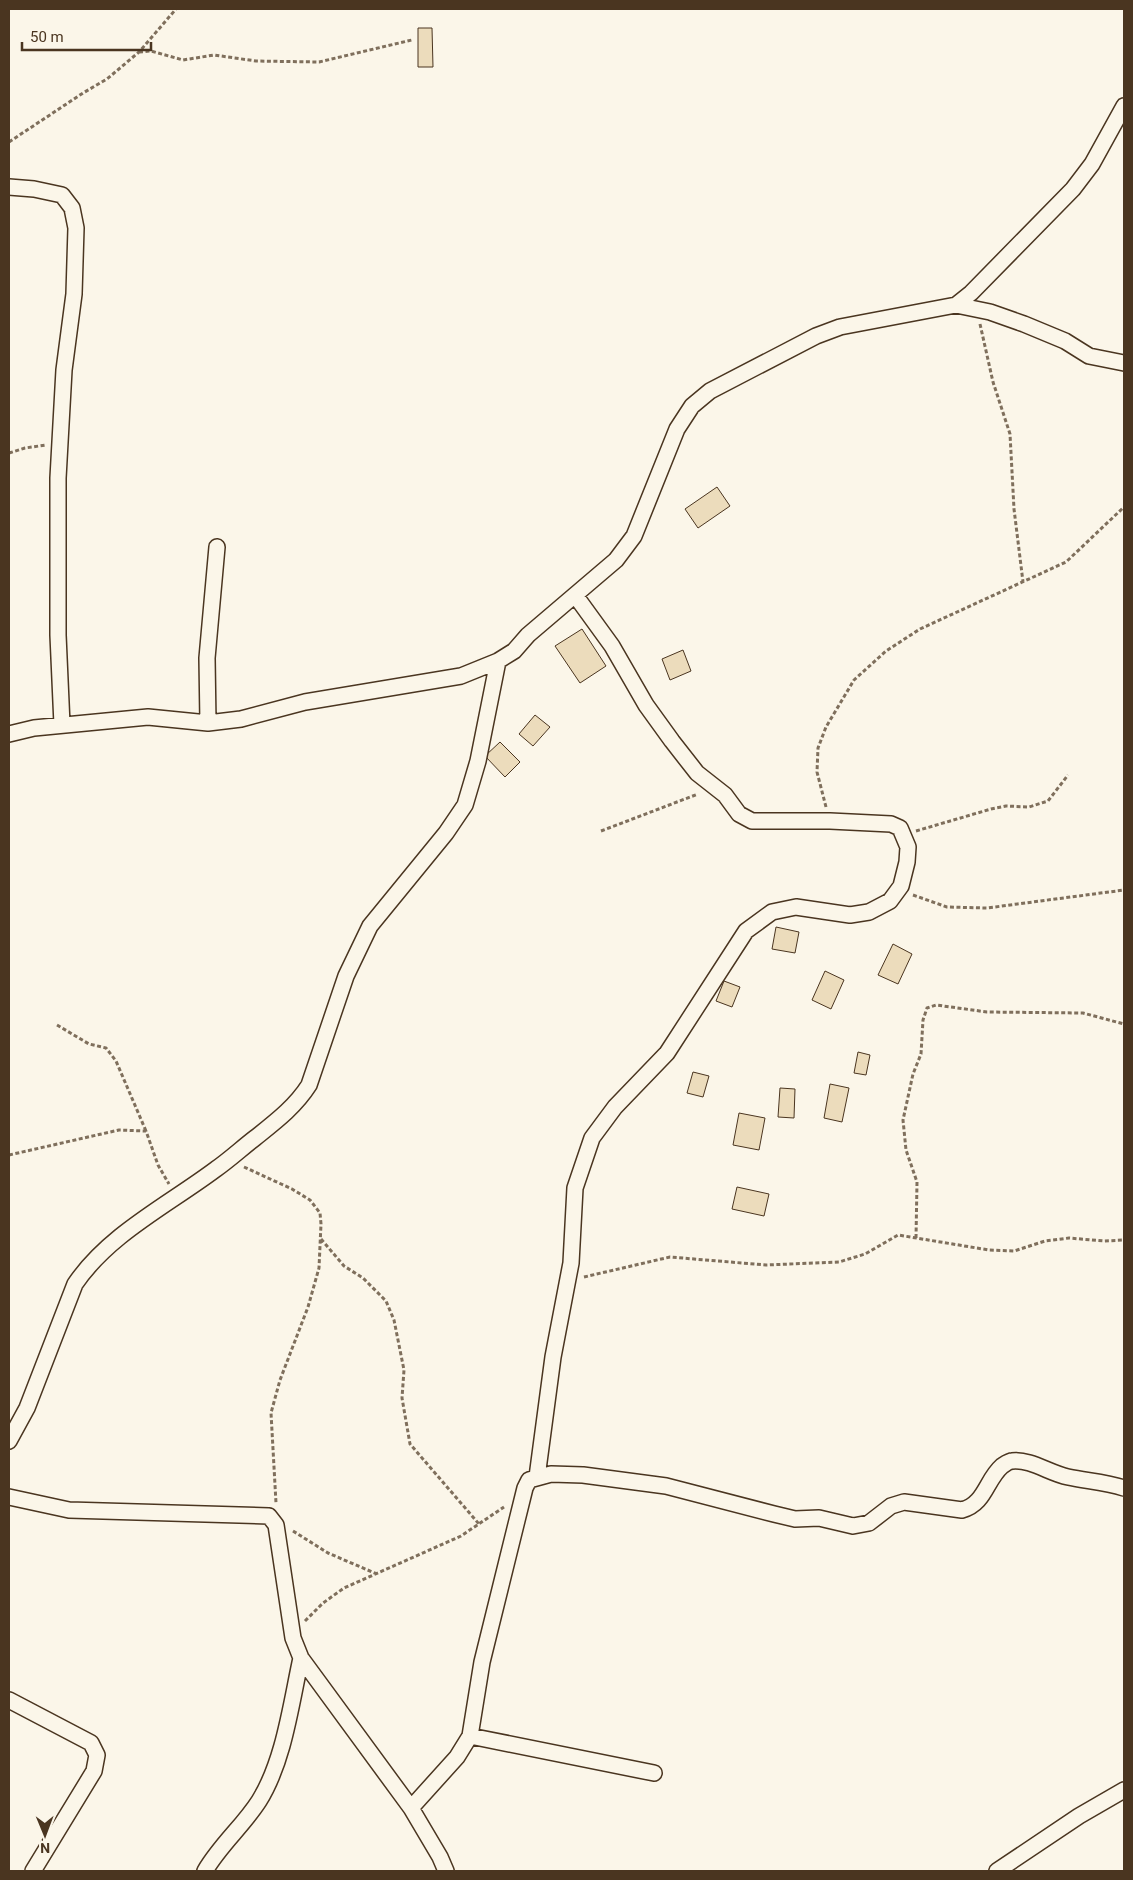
<svg xmlns="http://www.w3.org/2000/svg" width="1133" height="1880" viewBox="0 0 1133 1880" font-family="Roboto,sans-serif">
<style>
.building{fill:#ecdcbc;stroke:#4a3520}
.lines{fill:none;stroke-linecap:round;stroke-linejoin:round}
.minor-casing{stroke:#4a3520;stroke-width:18}
.path{stroke:#7f6f5c;stroke-width:3;stroke-dasharray:4 2.5;stroke-linecap:butt}
.minor{stroke:#fbf6e9;stroke-width:15}
</style>
<rect width="100%" height="100%" fill="#fbf6e9"/>
<!-- building -->
<path class="building" d="M418 28H432L433 67H418Z
M717 487 730 506 698 528 685 509Z
M582 629 606 666 580 683 555 646Z
M683 650 691 671 670 680 662 659Z
M535 715 550 727 533 746 519 734Z
M500 742 520 762 505 777 485 756Z
M776 927 799 932 795 953 772 949Z
M893 944 912 954 898 984 878 975Z
M825 971 844 980 831 1009 812 1000Z
M724 981 740 987 732 1007 716 1001Z
M858 1052 870 1055 866 1075 854 1073Z
M693 1072 709 1076 703 1097 687 1093Z
M830 1084 849 1088 842 1122 824 1118Z
M780 1088 795 1089 794 1118 778 1117Z
M739 1113 765 1118 759 1150 733 1145Z
M737 1187 769 1194 764 1216 732 1209Z"/>
<g class="lines">
<!-- minor casing -->
<g class="minor-casing">
<path id="minor" d="M9 187 34 189 62 195 72 208 76 228 74 294 64 370 58 478V635L62 725
M956 305 990 312 1024 324 1065 341 1089 356 1124 363
M208 723 207 658 217 547
M9 734 34 728 148 717 208 723 241 719 305 702 461 676 498 661 514 651 528 635 616 560 634 536 677 429 692 406 710 391 816 336 840 327 956 305 971 293 1073 189 1092 164 1124 106
M9 1441 27 1408 75 1284C109 1234 168 1205 216 1169 229 1160 242 1148 255 1138 275 1122 295 1107 309 1085L346 976 370 926 446 833 465 805 478 761 498 661
M537 1477 553 1357 571 1263 575 1188 592 1138 615 1107 667 1053 746 931 772 912 796 907 850 915 869 912 890 901 901 886 907 862 908 847 900 828 891 824 830 821H752L739 814 725 795 697 773 672 741 646 705 612 646 575 595
M9 1497 69 1510 269 1516 276 1525 293 1638 301 1658 411 1808 440 1857 446 1871
M9 1700 91 1743 97 1755 94 1771 33 1871
M470 1736 654 1773
M411 1808 457 1757 470 1736 482 1662 525 1488 529 1480 551 1474 583 1475 666 1486 774 1514 795 1519 819 1518 853 1526 869 1523 891 1506 904 1502 962 1510C985 1504 986 1480 1002 1466 1005 1464 1009 1461 1012 1461 1031 1459 1049 1473 1068 1477 1087 1481 1105 1482 1124 1488
M205 1871C220 1845 243 1826 259 1801 284 1761 291 1704 301 1658
M997 1871 1079 1816 1124 1790"/>
</g>
<!-- path -->
<path class="path" d="M139 52 151 51 183 60 214 55 256 61 319 62 412 40
M9 142 83 93 107 79 139 52 176 9
M980 324 993 382 1010 434 1014 509 1023 582
M9 453 25 448 46 445
M826 807 817 772 818 748 826 727 854 680 886 651 920 629 1066 562 1124 507
M601 831 698 794
M916 831 991 809 1006 806 1029 807 1048 801 1068 775
M913 895 947 907 987 908 1124 890
M57 1025 89 1044 106 1048 116 1061 146 1131
M9 1155 119 1130 146 1131 158 1165 169 1184
M244 1167 292 1189 310 1200 320 1213 321 1224 319 1268 308 1307 280 1380 271 1413 276 1503
M916 1238 917 1182 906 1150 903 1120 913 1074 921 1054 923 1020 927 1008 936 1005 987 1012 1083 1013 1124 1024
M321 1239 344 1266 363 1278 386 1301 394 1320 404 1370 402 1398 410 1444 479 1524
M584 1277 670 1257 766 1265 839 1262 865 1254 898 1235 989 1250 1014 1251 1045 1241 1069 1238 1104 1241 1124 1240
M293 1531 328 1553 377 1574
M305 1621 323 1603 344 1588 461 1536 504 1507"/>
<!-- minor -->
<use href="#minor" class="minor"/>
</g>
<!-- border -->
<rect width="1133" height="1880" fill="none" stroke="#4a3520" stroke-width="20"/>
<!-- north arrow -->
<g transform="translate(45 1835) rotate(179)" stroke="#fbf6e9" stroke-width="4" paint-order="stroke">
<path d="M0-4L9 19L0 12L-9 19Z" fill="#4a3520"/>
<text y="-8" font-size="14" font-weight="bold" text-anchor="middle" fill="#4a3520">N</text>
</g>
<!-- scale -->
<path d="M22 42v8h129v-8" fill="none" stroke="#4a3520" stroke-width="2.5"/>
<text x="30" y="42" font-size="15" fill="#4a3520" stroke="#fbf6e9" stroke-width="4" paint-order="stroke">50 m</text>
</svg>
